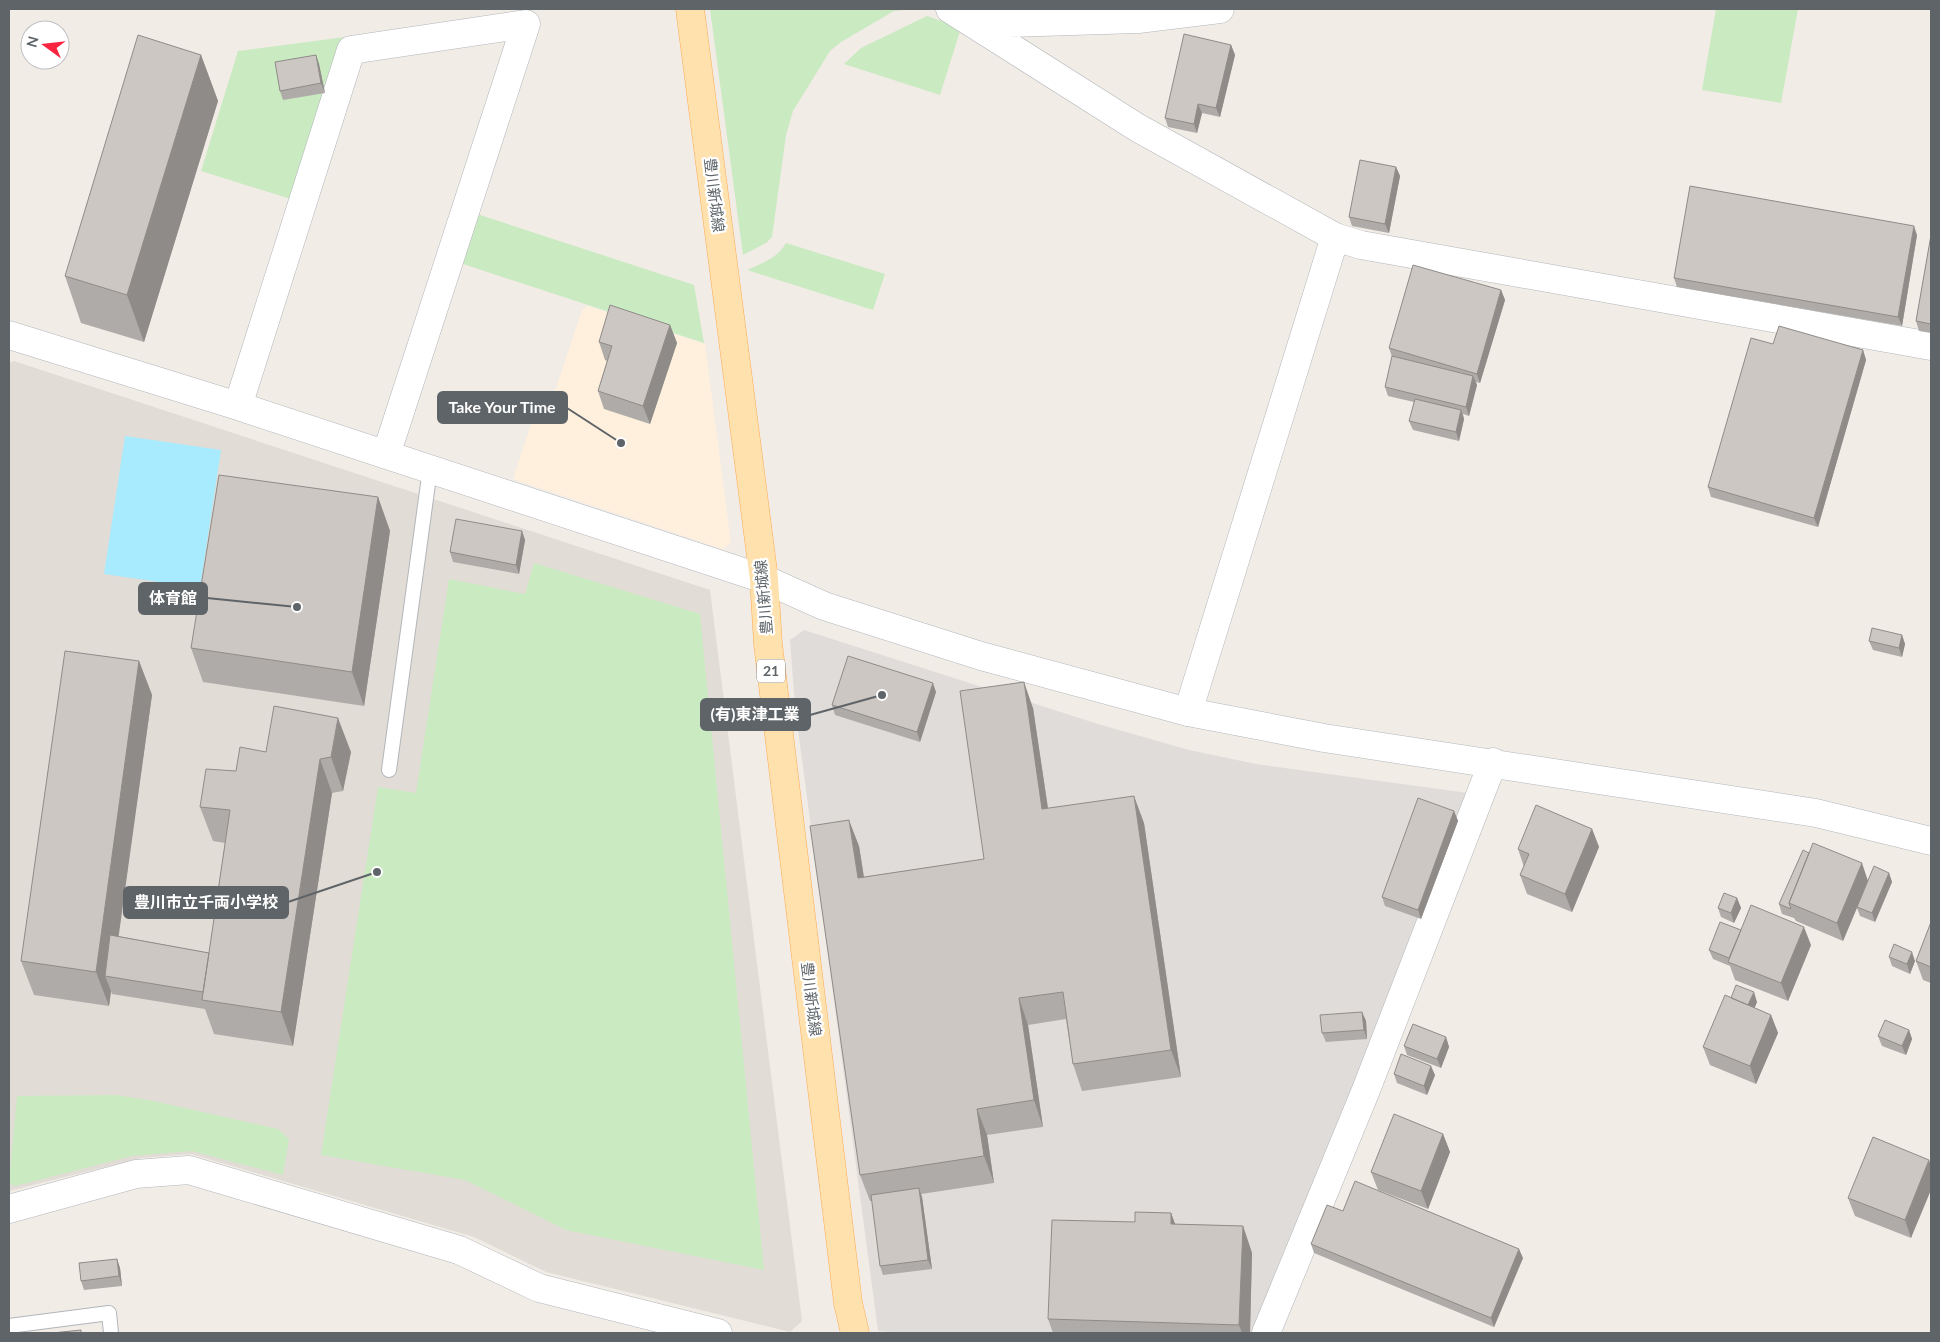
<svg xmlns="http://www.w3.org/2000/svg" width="1940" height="1342" viewBox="0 0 1940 1342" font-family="Lato,'Noto Sans JP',sans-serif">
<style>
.commercial{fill:#fff0dd}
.industrial{fill:#e0dcd9}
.education{fill:#e1dcd5}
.green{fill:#caeac1}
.water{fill:#a8ebff}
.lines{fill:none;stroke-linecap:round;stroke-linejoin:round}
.lane-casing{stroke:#b2b6ba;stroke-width:16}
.street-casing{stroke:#b2b6ba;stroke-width:29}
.secondary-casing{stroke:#b2b8bc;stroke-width:29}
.primary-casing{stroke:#feaa53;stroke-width:29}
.lane{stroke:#fff;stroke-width:14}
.street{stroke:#fff;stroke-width:28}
.secondary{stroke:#fff;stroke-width:28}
.primary{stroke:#ffe1ad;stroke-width:28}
.wall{fill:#afaba8}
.shaded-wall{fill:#8f8b88}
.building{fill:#ccc7c3;stroke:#8f8b88}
.labels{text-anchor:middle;stroke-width:4.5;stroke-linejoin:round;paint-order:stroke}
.shield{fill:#fff;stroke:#8e9295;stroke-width:1}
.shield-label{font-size:14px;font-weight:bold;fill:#5e6468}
.street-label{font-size:15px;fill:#5e6468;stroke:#fff}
.leader{fill:none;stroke:#5e6468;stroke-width:2}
.callout-dot{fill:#5e6468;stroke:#fff;stroke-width:2}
.callout{fill:#5e6468;stroke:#5e6468;stroke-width:2}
.callout-label{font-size:16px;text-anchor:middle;font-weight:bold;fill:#fff}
</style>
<rect width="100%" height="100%" fill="#f1ece6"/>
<!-- commercial -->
<path class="commercial" d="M588 306 705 344 731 543 723 549 513 479 537 406 555 391 582 310Z"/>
<!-- industrial -->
<path class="industrial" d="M804 630 1098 724 1189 750 1256 764 1468 793 1258 1333H905L878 1331 795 707 790 640Z"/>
<!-- education -->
<path class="education" d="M14 361 710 590 802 1321 790 1332 546 1272 474 1237 191 1154 141 1158 9 1191V363Z"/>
<!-- green -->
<path class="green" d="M710 9H912L894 11 841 42 830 51 793 111 786 135 772 237 766 243 743 255Z
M1716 9H1798L1781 103 1702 90Z
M927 16 961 28 940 95 844 64 861 48Z
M345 37 294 200 201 171 238 51Z
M477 214 694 285 704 343 460 263Z
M786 243 885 274 873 310 747 270C762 263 778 258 786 243Z
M534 563 700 614 764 1270 566 1230 465 1180 321 1155 378 787 416 793 449 579 525 594Z
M116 1095 153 1101 278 1129 289 1139 283 1175 192 1151 132 1156 15 1186 9 1183 17 1096Z"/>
<!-- water -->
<path class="water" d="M125 436 221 450 200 588 104 574Z"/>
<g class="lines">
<!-- lane casing -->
<g class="lane-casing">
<path id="lane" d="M389 770 430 469
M9 1326 109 1313 111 1333"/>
</g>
<!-- street casing -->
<g class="street-casing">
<path id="street" d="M950 9 1138 128 1335 237 1361 245 1931 346
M974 24 1138 19 1220 9
M9 335 238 406 764 579
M238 406 351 50 526 24 386 455
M1188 712 1335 237
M9 1209 136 1174 189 1170 459 1250 539 1288 718 1333
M1266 1333 1366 1090 1493 762"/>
</g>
<!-- secondary casing -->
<g class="secondary-casing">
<path id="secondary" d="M764 579 824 606 981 656 1188 712 1324 738 1816 813 1931 841"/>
</g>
<!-- primary casing -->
<g class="primary-casing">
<path id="primary" d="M690 9 764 579 768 644 848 1303 855 1333"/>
</g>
<!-- lane -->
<use href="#lane" class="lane"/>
<!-- street -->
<use href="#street" class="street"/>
<!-- secondary -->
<use href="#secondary" class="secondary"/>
<!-- primary -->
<use href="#primary" class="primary"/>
</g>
<!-- wall -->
<path class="wall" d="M1231 45 1235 55 1220 117 1202 113 1197 133 1168 127 1165 118Z
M201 55 218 101 144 342 81 323 65 276Z
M316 55 319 64 325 93 283 100 280 91Z
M1396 167 1400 176 1389 233 1352 226 1349 217Z
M1917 235 1902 326 1677 287 1674 278Z
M1931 235V333L1919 331 1916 321Z
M1501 290 1505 300 1480 383 1476 382 1477 385 1469 416 1463 414 1464 419 1459 441 1413 430 1409 421 1414 402 1388 396 1385 387 1392 357 1389 348Z
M670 325 677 343 650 424 604 409 598 391 607 361 605 360 599 342Z
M1773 344 1863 350 1866 360 1818 527 1711 497 1708 487Z
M378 497 390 531 364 706 203 682 191 648Z
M522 531 525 540 519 574 453 562 450 552Z
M1902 635 1905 644 1902 657 1873 650 1869 641Z
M139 661 152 695 118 936 209 953 225 843 213 841 200 807 236 771 351 752 343 791 332 793 293 1046 214 1034 205 1009 112 994 111 991 109 1006 34 995 21 961Z
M936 692 920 742 835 715 832 705Z
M1033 708 1048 808 1144 823 1181 1077 1082 1091 1073 1064 1066 1019 1028 1025 1043 1127 987 1135 994 1183 921 1194 922 1197 932 1269 883 1275 880 1266 872 1201H870L860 1175 859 846 864 877 984 859Z
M1454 811 1458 821 1421 919 1385 906 1382 897Z
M1592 829 1599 847 1572 912 1527 894 1520 875 1524 867 1518 849Z
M1889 873 1892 882 1875 922 1860 916 1857 908 1843 941 1796 921 1794 918 1782 914 1779 904 1868 880Z
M1737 898 1741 908 1734 923 1721 917 1718 908Z
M1931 922V983L1923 980 1916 961Z
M1741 930 1811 945 1788 1001 1735 980 1730 966 1713 959 1709 950Z
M1889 957 1915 961 1910 974 1892 966Z
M1731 998 1757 1002 1754 1008 1771 1015 1778 1033 1756 1084 1710 1065 1703 1047Z
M1362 1012 1366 1021 1367 1039 1326 1042 1322 1033Z
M1909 1030 1912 1039 1906 1055 1882 1046 1878 1036Z
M1446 1037 1449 1047 1441 1068 1407 1055 1404 1046Z
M1394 1074 1435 1075 1427 1095 1397 1083Z
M1443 1134 1450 1152 1428 1209 1378 1190 1371 1172Z
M1931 1166 1911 1238 1855 1216 1848 1198Z
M1343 1211 1523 1258 1494 1327 1314 1253 1311 1244Z
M1171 1213 1175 1224 1243 1226 1252 1253 1250 1333H1053L1048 1319 1135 1222Z
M117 1259 120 1268 122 1286 84 1290 81 1281Z"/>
<!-- shaded-wall -->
<path class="shaded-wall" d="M1231 45 1235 55 1220 117 1216 108Z
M201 55 218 101 144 342 127 295Z
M316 55 319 64 325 93 321 83Z
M1198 104 1202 113 1197 133 1194 124Z
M1396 167 1400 176 1389 233 1385 224Z
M1914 226 1917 235 1902 326 1898 317Z
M1501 290 1505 300 1480 383 1477 374Z
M670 325 677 343 650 424 643 406Z
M1863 350 1866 360 1818 527 1814 518Z
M1473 376 1477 385 1469 416 1466 407Z
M1461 410 1464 419 1459 441 1456 432Z
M378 497 390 531 364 706 352 672Z
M522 531 525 540 519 574 516 565Z
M1902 635 1905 644 1902 657 1899 648Z
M139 661 152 695 113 977 105 976 111 991 109 1006 96 972Z
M1024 682 1033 708 1052 836 1042 809Z
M933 683 936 692 920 742 917 732Z
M338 718 351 752 343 791 331 757Z
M320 759 332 793 293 1046 281 1012Z
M1134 796 1144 823 1181 1077 1171 1050Z
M1454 811 1458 821 1421 919 1418 910Z
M849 820 859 846 868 904 858 878Z
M1592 829 1599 847 1572 912 1565 894Z
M1862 863 1868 881 1843 941 1837 923Z
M1889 873 1892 882 1875 922 1872 913Z
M1737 898 1741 908 1734 923 1731 913Z
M1804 927 1811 945 1788 1001 1781 983Z
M1912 952 1915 961 1910 974 1907 964Z
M1754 992 1757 1002 1750 1019 1746 1009Z
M1019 998 1028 1025 1043 1127 1034 1100Z
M1362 1012 1366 1021 1367 1039 1364 1030Z
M1771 1015 1778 1033 1756 1084 1750 1066Z
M1909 1030 1912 1039 1906 1055 1902 1046Z
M1446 1037 1449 1047 1441 1068 1437 1059Z
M1431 1066 1435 1075 1427 1095 1424 1086Z
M977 1109 987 1135 994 1183 984 1156Z
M1443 1134 1450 1152 1428 1209 1421 1191Z
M1929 1160 1931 1166V1190L1911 1238 1905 1220Z
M919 1188 922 1197 932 1269 928 1260Z
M1171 1213 1181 1240 1171 1224Z
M1243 1226 1252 1253 1250 1333H1242L1239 1325Z
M1519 1249 1523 1258 1494 1327 1491 1318Z
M117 1259 120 1268 122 1286 119 1276Z"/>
<!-- building -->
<path class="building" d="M1184 34 1231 45 1216 108 1198 104 1194 124 1165 118Z
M138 35 201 55 127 295 65 276Z
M316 55 321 83 280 91 275 62Z
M1360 160 1396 167 1385 224 1349 217Z
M1690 186 1914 226 1898 317 1674 278Z
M1931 235V324L1916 321Z
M1413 265 1501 290 1477 374 1389 348Z
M610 305 670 325 643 406 598 391 612 346 599 342Z
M1779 326 1863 350 1814 518 1708 487 1751 338 1773 344Z
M1392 356 1473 376 1466 407 1385 387Z
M1415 399 1461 410 1456 432 1409 421Z
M219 475 378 497 352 672 191 648Z
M456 519 522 531 516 565 450 552Z
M1872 628 1902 635 1899 648 1869 641Z
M65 651 139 661 96 972 21 961Z
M848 656 933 683 917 732 832 705Z
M1024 682 1042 809 1134 796 1171 1050 1073 1064 1063 992 1019 998 1034 1100 977 1109 984 1156 860 1175 810 826 849 820 858 878 984 859 960 691Z
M274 706 338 718 331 757 320 759 281 1012 202 1000 230 810 200 807 206 769 236 771 240 747 266 752Z
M1418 798 1454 811 1418 910 1382 897Z
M1536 805 1592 829 1565 894 1520 875 1529 854 1518 849Z
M1813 843 1862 863 1837 923 1789 903Z
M1803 850 1809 853 1789 903 1791 909 1779 904Z
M1874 866 1889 873 1872 913 1857 907Z
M1724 893 1737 898 1731 913 1718 908Z
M1751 905 1804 927 1781 983 1728 962Z
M1720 922 1741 930 1729 958 1709 950Z
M1931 922V967L1916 961Z
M110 935 209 953 203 992 105 976Z
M1894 944 1912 952 1907 964 1889 957Z
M1736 985 1754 992 1748 1005 1731 998Z
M1725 995 1771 1015 1750 1066 1703 1047Z
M1362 1012 1364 1030 1322 1033 1320 1015Z
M1885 1020 1909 1030 1902 1046 1878 1036Z
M1413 1024 1446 1037 1437 1059 1404 1046Z
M1401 1054 1431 1066 1424 1086 1394 1074Z
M1394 1114 1443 1134 1421 1191 1371 1172Z
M1873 1137 1929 1160 1905 1220 1848 1198Z
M1355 1181 1519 1249 1491 1318 1311 1244 1327 1205 1343 1211Z
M919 1188 928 1260 880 1266 871 1195Z
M1135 1212 1171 1213V1224L1243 1226 1239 1325 1048 1319 1052 1220 1135 1222Z
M117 1259 119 1276 81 1281 79 1263Z
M81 1330V1333H52Z"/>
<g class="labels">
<!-- shield labels -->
<rect class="shield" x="757" y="659.5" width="28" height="23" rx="4"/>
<g class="shield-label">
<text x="771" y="676">21</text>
</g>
<!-- street labels -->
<g class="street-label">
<text transform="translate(714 195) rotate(83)" y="5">豊川新城線</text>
<text transform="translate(764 597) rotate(-95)" y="5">豊川新城線</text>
<text transform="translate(811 999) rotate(83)" y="5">豊川新城線</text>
</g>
</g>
<!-- callouts -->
<path class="leader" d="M621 443L567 408M297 607L207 598M882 695L810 715M377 872L288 902"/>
<g class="callout-dot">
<circle cx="621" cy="443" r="5"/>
<circle cx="297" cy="607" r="5"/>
<circle cx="882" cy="695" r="5"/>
<circle cx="377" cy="872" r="5"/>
</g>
<g class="callout">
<rect x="438" y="392" width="129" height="31" rx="5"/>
<rect x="139" y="583" width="68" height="31" rx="5"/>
<rect x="701" y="699" width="109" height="31" rx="5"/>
<rect x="124" y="887" width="164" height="31" rx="5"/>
</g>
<g class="callout-label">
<text x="502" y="413">Take Your Time</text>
<text x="173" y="604">体育館</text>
<text x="755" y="720">(有)東津工業</text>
<text x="206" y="908">豊川市立千両小学校</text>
</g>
<!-- border -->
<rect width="1940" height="1342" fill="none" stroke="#5e6468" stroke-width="20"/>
<!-- north arrow -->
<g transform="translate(45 45) rotate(285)"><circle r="24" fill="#ffffff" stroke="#bfc1c3"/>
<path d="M0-4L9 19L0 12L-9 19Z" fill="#f82541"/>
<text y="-8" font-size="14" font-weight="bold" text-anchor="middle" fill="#5e6468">N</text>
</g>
</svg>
